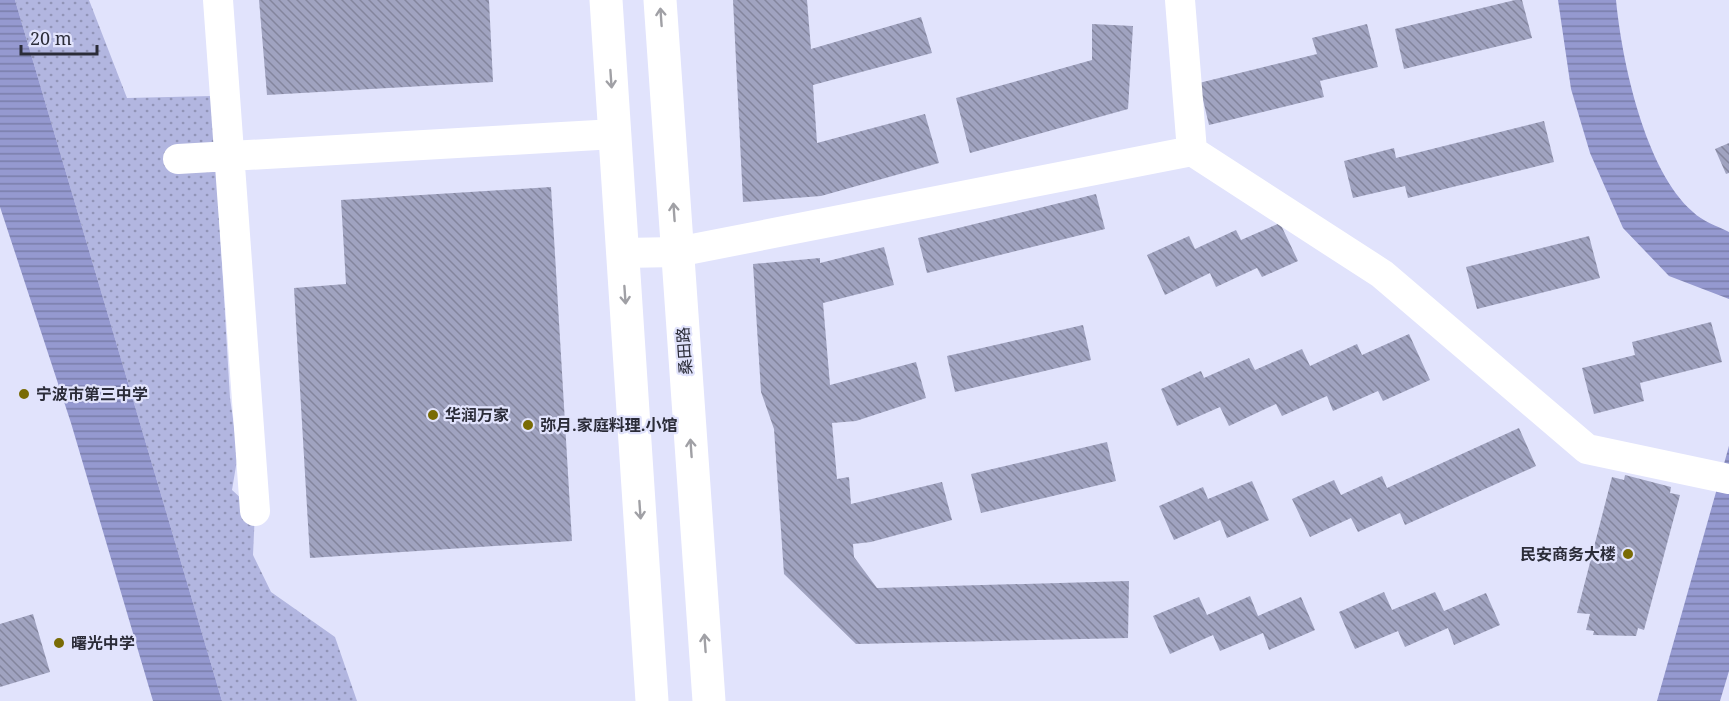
<svg xmlns="http://www.w3.org/2000/svg" width="1729" height="701" viewBox="0 0 1729 701" font-family="'Noto Serif','Noto Sans SC',serif">
<style>
.park{fill:url(#park-dots)}
.water{fill:url(#water-rules)}
.building{fill:url(#building-back-hatch)}
.lines{fill:none;stroke-linecap:round;stroke-linejoin:round}
.minor{stroke:#fff;stroke-width:30}
.major{stroke:#fff;stroke-width:33}
.oneway{stroke:#a0a0a5}
.poi-dot{fill:#796b05;stroke:#e1e3fc;stroke-width:2}
.labels{text-anchor:middle;stroke-width:4.5;stroke-linejoin:round;paint-order:stroke}
.street-label{font-size:16px;fill:#2b2c38;stroke:#e1e3fc}
.poi-label{font-size:16px;font-weight:bold;fill:#2b2c38;stroke:#e1e3fc;text-anchor:start}
</style>
<defs>
<pattern id="park-dots" width="8" height="8" patternUnits="userSpaceOnUse" patternTransform="scale(1.5)"><rect width="8" height="8" fill="#b2b6e0"/><path d="M2 2h.1M6 6h.1" fill="none" stroke="#9194b7" stroke-width="1.8" stroke-linecap="round"/></pattern>
<pattern id="water-rules" width="6" height="5" patternUnits="userSpaceOnUse" patternTransform="scale(1.5)"><rect width="6" height="5" fill="#9599d0"/><path d="M0 2.5h6" fill="none" stroke="#7a7daa"/></pattern>
<pattern id="building-back-hatch" width="6" height="6" patternUnits="userSpaceOnUse" patternTransform="scale(1.5)"><rect width="6" height="6" fill="#a0a3c0"/><path d="M-1 5l2 2M0 0l6 6M5-1l2 2" fill="none" stroke="#83859d"/></pattern>
</defs>
<rect width="100%" height="100%" fill="#e1e3fc"/>
<!-- park -->
<path class="park" d="M15 0H89L127 98 212 96 230 398 238 454 232 490 255 511 253 555 271 592 335 637 357 701H222Z"/>
<!-- water -->
<path class="water" d="M0 0H15L222 701H153L71 423 0 207Z
M1558 0H1616C1622 62 1645 170 1693 212 1702 221 1717 226 1729 232V299L1669 276 1623 228 1590 153 1571 89Z
M1729 446V671L1720 701H1657Z"/>
<!-- building -->
<path class="building" d="M259 0H489L493 82 267 95Z
M733 0H807L811 49 921 17 932 53 813 85 817 143 925 114 939 163 821 196 743 202Z
M1515 0H1522L1532 38 1404 69 1395 29Z
M1092 24 1133 26 1128 109 970 153 956 98 1092 60Z
M1367 24 1378 67 1320 81 1324 97 1209 125 1199 83 1317 54 1312 38Z
M1544 121 1554 162 1408 198 1405 186 1353 198 1344 161 1394 148 1396 158Z
M1729 143V173L1726 174 1715 149Z
M551 187 572 541 310 558 294 288 346 284 341 200Z
M1096 194 1105 229 927 273 918 238Z
M1280 223 1298 261 1262 277 1257 268 1216 287 1210 273 1165 295 1147 255 1189 236 1195 249 1236 230 1241 240Z
M1589 236 1600 278 1477 309 1466 267Z
M884 247 894 285 823 303 830 385 916 362 926 398 856 421 832 423 837 479 849 477 851 504 942 482 952 520 871 542 853 544 854 557 877 588 1129 581 1128 638 856 644 784 574 774 429 761 392 753 264 820 258V263Z
M1711 322 1722 362 1640 383 1644 401 1594 414 1582 368 1635 355 1632 342Z
M1083 325 1091 360 955 392 947 356Z
M1409 334 1430 380 1383 401 1378 391 1333 411 1327 396 1282 416 1276 404 1229 426 1220 407 1177 426 1161 389 1201 371 1204 378 1249 358 1255 370 1302 349 1310 366 1357 344 1362 355Z
M1519 428 1536 466 1405 525 1400 513 1358 532 1351 518 1310 537 1292 499 1334 480 1341 495 1382 476 1387 488Z
M1107 442 1116 481 981 513 971 474Z
M1625 475 1671 487 1670 493 1680 495 1644 630 1638 628 1636 636 1593 635 1594 631 1586 630 1590 614 1577 613 1612 477 1624 480Z
M1252 481 1269 520 1227 538 1220 520 1174 540 1159 506 1203 487 1208 499Z
M1384 592 1392 610 1435 592 1444 611 1486 593 1500 625 1454 645 1448 628 1405 647 1398 631 1355 649 1339 612Z
M1250 596 1258 616 1301 597 1315 630 1269 650 1263 633 1220 651 1213 635 1170 654 1153 616 1199 597 1207 615Z
M33 614 50 672 0 687V624Z"/>
<g class="lines">
<!-- minor -->
<path class="minor" d="M218 0 255 511
M1180 0 1192 151
M178 159 615 134
M623 253 677 252 1192 151 1382 274 1587 449 1729 479"/>
<!-- major -->
<path class="major" d="M606 0 652 701
M660 0 709 701"/>
</g>
<!-- one-way arrows -->
<defs><path id="oneway-shaft" d="M-6 0H5M1.5-3L5.5 0L1.5 3" fill="none" stroke-width="1.6" stroke-linecap="round" stroke-linejoin="round" transform="scale(1.5)"/></defs>
<g class="oneway">
<use href="#oneway-shaft" transform="translate(661 17) rotate(-94)"/>
<use href="#oneway-shaft" transform="translate(611 79) rotate(86)"/>
<use href="#oneway-shaft" transform="translate(674 212) rotate(-94)"/>
<use href="#oneway-shaft" transform="translate(625 295) rotate(86)"/>
<use href="#oneway-shaft" transform="translate(691 448) rotate(-94)"/>
<use href="#oneway-shaft" transform="translate(640 510) rotate(86)"/>
<use href="#oneway-shaft" transform="translate(705 643) rotate(-94)"/>
</g>
<!-- markers -->
<g class="poi-dot">
<circle cx="24" cy="394" r="6"/>
<circle cx="433" cy="415" r="6"/>
<circle cx="528" cy="425" r="6"/>
<circle cx="1628" cy="554" r="6"/>
<circle cx="59" cy="643" r="6"/>
</g>
<g class="labels">
<!-- street labels -->
<g class="street-label">
<text transform="translate(684 351) rotate(-94)" y="6">桑田路</text>
</g>
<!-- poi labels -->
<g class="poi-label">
<text x="36" y="400">宁波市第三中学</text>
<text x="445" y="421">华润万家</text>
<text x="540" y="431">弥月.家庭料理.小馆</text>
<text x="1616" y="560" text-anchor="end">民安商务大楼</text>
<text x="71" y="649">曙光中学</text>
</g>
</g>
<!-- scale -->
<path d="M21 45v9h76v-9" fill="none" stroke="#2b2c38" stroke-width="3"/>
<text x="30" y="45" font-size="18" fill="#2b2c38" stroke="#e1e3fc" stroke-width="4.5" paint-order="stroke">20 m</text>
</svg>
